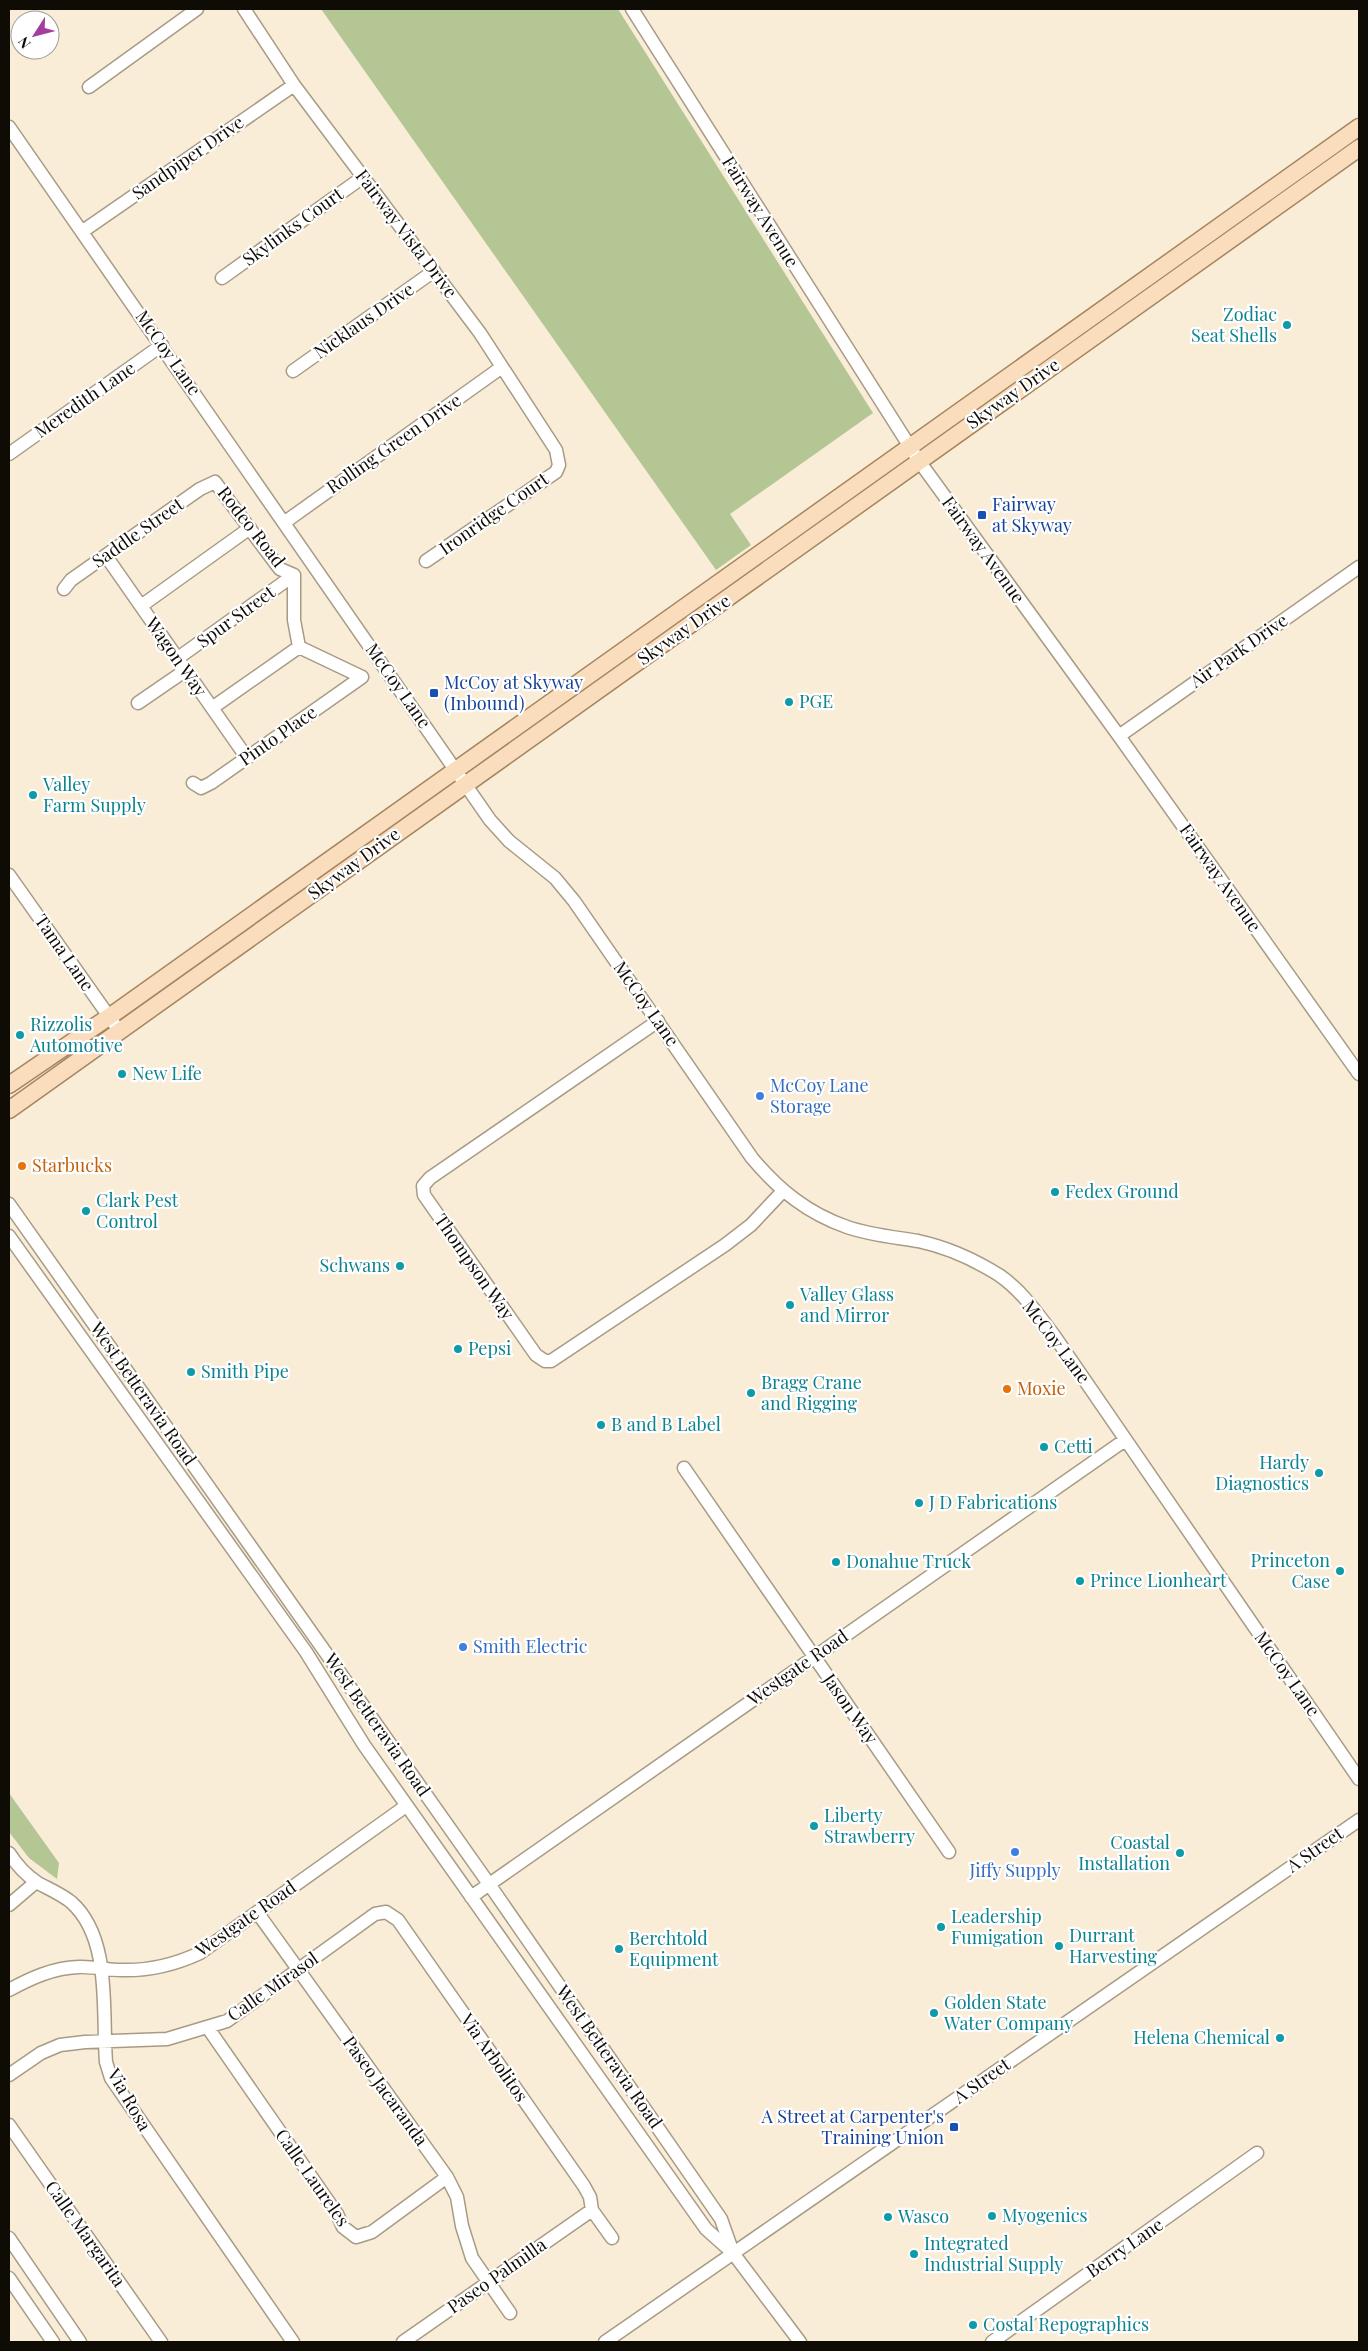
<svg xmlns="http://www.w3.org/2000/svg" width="1368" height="2351" viewBox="0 0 1368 2351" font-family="'Playfair Display',serif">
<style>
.green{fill:#b5c695}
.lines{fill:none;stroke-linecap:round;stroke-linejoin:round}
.minor-casing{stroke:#a79b86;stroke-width:15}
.major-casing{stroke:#a5855f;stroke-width:19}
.minor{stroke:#fff;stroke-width:12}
.major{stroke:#faddbc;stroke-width:16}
.culture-dot{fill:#0f9aa8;stroke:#fff;stroke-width:2}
.transit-dot{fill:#1a4fb4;stroke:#fff;stroke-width:2}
.shop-dot{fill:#3f7fe0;stroke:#fff;stroke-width:2}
.food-dot{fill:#e8710a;stroke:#fff;stroke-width:2}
.labels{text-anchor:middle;stroke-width:4.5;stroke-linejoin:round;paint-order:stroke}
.street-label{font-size:18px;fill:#0f0b05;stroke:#fff}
.culture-label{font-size:18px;fill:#0d838f;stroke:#fff;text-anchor:start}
.transit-label{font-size:18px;fill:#164399;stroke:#fff;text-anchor:start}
.shop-label{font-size:18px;fill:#366cbe;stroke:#fff;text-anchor:start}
.food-label{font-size:18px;fill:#c56008;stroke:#fff;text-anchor:start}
</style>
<rect width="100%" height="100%" fill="#faedd7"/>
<!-- green -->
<path class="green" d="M321 9H618L873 413 730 514 751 545 716 570Z
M9 1793 59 1863 57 1879 29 1858 9 1832Z"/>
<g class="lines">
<!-- minor casing -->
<g class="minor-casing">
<path id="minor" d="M244 9 294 85 480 333 556 450 559 465 556 472 426 561
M632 9 919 461 1119 736 1359 1074
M89 87 197 9
M9 127 490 820 509 841 555 878 574 901 752 1158C779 1190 807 1213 847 1227 870 1235 894 1237 918 1241 946 1247 975 1260 999 1275 1021 1290 1037 1313 1053 1334L1359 1779
M83 231 294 85
M222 278 363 177
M293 371 434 271
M9 454 162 345
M285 522 502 367
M106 556 247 758
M294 575V620L299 647 362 677
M64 589 71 580 200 489 215 482 276 564 280 569 294 575
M141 606 250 528
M178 658 294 575
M138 703 186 670
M212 708 299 647
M1119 736 1359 567
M193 783 201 788 211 783 362 677
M9 875 120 1032
M658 1021 430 1178 423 1186 424 1195 536 1355 545 1361H551L725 1245 751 1225 783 1191
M9 1204 489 1884 685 2167 721 2219 732 2250
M9 1236 306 1652 364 1745 706 2229 733 2253 800 2342
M684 1468 949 1852
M9 1853C16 1864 27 1876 38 1883 49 1889 61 1894 71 1902 112 1938 102 2012 106 2062L111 2078 293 2342
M471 1897 1125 1440
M9 1905 36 1882
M257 1912 447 2177 457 2197 462 2226 472 2258 510 2313
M9 1990C31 1978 53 1968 78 1967 92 1966 107 1970 121 1970 149 1971 174 1965 200 1953L406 1806
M208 2028 337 2214 343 2227 356 2237 372 2232 447 2177
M9 2075 41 2053 60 2045 85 2042 167 2039 227 2021 375 1914 386 1912 398 1920 584 2186 590 2197 592 2210 612 2238
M9 2125 161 2342
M9 2238 80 2342
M9 2278 53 2342
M403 2342 592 2210
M605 2342 1359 1820
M992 2342 1257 2153"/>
</g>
<!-- major casing -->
<g class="major-casing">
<path id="major" d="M9 1085 116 1012 1359 127
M9 1110 1359 148"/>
</g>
<!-- minor -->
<use href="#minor" class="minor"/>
<!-- major -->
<use href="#major" class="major"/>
</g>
<!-- markers -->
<g class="culture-dot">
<circle cx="1287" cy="325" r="5"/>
<circle cx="789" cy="702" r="5"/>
<circle cx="33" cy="795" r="5"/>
<circle cx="20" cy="1035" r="5"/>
<circle cx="122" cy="1074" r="5"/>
<circle cx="1055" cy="1192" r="5"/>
<circle cx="86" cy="1211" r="5"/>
<circle cx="400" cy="1266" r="5"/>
<circle cx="790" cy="1305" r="5"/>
<circle cx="458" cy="1349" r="5"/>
<circle cx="191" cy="1372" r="5"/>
<circle cx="751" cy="1393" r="5"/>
<circle cx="601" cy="1425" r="5"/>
<circle cx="1044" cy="1447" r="5"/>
<circle cx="1319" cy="1473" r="5"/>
<circle cx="919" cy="1503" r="5"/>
<circle cx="836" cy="1562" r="5"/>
<circle cx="1340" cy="1571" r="5"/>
<circle cx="1080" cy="1581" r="5"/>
<circle cx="814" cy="1826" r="5"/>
<circle cx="1180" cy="1853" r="5"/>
<circle cx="941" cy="1927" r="5"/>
<circle cx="1059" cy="1946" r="5"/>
<circle cx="619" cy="1949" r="5"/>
<circle cx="934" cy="2013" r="5"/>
<circle cx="1280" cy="2038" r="5"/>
<circle cx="992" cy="2216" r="5"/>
<circle cx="888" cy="2217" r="5"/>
<circle cx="914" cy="2254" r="5"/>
<circle cx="973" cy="2325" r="5"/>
</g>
<g class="transit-dot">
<rect x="977" y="510" width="10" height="10" rx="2.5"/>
<rect x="429" y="688" width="10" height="10" rx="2.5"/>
<rect x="949" y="2122" width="10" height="10" rx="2.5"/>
</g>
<g class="shop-dot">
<circle cx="760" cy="1096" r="5"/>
<circle cx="463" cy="1647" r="5"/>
<circle cx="1015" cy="1852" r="5"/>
</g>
<g class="food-dot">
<circle cx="22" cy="1166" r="5"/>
<circle cx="1007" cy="1389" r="5"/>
</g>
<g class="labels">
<!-- street labels -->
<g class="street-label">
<text transform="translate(188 158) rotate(-35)" y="6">Sandpiper Drive</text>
<text transform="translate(760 212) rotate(58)" y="6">Fairway Avenue</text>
<text transform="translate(293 227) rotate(-36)" y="6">Skylinks Court</text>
<text transform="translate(406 234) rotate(53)" y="6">Fairway Vista Drive</text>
<text transform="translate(364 321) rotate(-35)" y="6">Nicklaus Drive</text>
<text transform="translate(168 353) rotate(55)" y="6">McCoy Lane</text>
<text transform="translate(1013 394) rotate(-35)" y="6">Skyway Drive</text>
<text transform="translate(85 400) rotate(-35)" y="6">Meredith Lane</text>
<text transform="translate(394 444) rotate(-35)" y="6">Rolling Green Drive</text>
<text transform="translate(494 514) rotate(-35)" y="6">Ironridge Court</text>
<text transform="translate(251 527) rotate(52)" y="6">Rodeo Road</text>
<text transform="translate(138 533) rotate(-35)" y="6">Saddle Street</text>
<text transform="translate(983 550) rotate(54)" y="6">Fairway Avenue</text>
<text transform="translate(236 617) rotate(-36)" y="6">Spur Street</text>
<text transform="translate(684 630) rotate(-35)" y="6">Skyway Drive</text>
<text transform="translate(1239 651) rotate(-35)" y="6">Air Park Drive</text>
<text transform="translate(176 657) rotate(55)" y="6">Wagon Way</text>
<text transform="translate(398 686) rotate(55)" y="6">McCoy Lane</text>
<text transform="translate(278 736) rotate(-35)" y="6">Pinto Place</text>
<text transform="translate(354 864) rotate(-36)" y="6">Skyway Drive</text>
<text transform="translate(1220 878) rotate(55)" y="6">Fairway Avenue</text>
<text transform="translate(64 953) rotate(55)" y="6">Tama Lane</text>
<text transform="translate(646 1004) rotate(55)" y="6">McCoy Lane</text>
<text transform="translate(474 1267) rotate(55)" y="6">Thompson Way</text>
<text transform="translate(1056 1342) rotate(53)" y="6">McCoy Lane</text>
<text transform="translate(143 1394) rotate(55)" y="6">West Betteravia Road</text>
<text transform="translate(798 1668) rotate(-35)" y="6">Westgate Road</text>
<text transform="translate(1287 1674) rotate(55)" y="6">McCoy Lane</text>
<text transform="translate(850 1709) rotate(55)" y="6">Jason Way</text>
<text transform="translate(377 1725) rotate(55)" y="6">West Betteravia Road</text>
<text transform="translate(1315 1850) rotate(-35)" y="6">A Street</text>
<text transform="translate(246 1919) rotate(-35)" y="6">Westgate Road</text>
<text transform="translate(273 1987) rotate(-35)" y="6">Calle Mirasol</text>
<text transform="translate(609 2057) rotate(55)" y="6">West Betteravia Road</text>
<text transform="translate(494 2058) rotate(55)" y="6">Via Arbolitos</text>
<text transform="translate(982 2081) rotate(-35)" y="6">A Street</text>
<text transform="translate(385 2091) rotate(54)" y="6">Paseo Jacaranda</text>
<text transform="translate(129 2100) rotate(60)" y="6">Via Rosa</text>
<text transform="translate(312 2178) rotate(55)" y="6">Calle Laureles</text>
<text transform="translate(85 2234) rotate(55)" y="6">Calle Margarita</text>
<text transform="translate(1125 2248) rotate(-35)" y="6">Berry Lane</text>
<text transform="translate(497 2276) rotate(-35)" y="6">Paseo Palmilla</text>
</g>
<!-- culture labels -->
<g class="culture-label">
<text x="1277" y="321" text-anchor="end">Zodiac<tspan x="1277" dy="21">Seat Shells</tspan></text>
<text x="799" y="708">PGE</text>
<text x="43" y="791">Valley<tspan x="43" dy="21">Farm Supply</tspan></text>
<text x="30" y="1031">Rizzolis<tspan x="30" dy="21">Automotive</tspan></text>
<text x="132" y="1080">New Life</text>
<text x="1065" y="1198">Fedex Ground</text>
<text x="96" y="1207">Clark Pest<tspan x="96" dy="21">Control</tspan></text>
<text x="390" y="1272" text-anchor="end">Schwans</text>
<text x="800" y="1301">Valley Glass<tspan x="800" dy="21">and Mirror</tspan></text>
<text x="468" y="1355">Pepsi</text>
<text x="201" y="1378">Smith Pipe</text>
<text x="761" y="1389">Bragg Crane<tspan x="761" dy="21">and Rigging</tspan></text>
<text x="611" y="1431">B and B Label</text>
<text x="1054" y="1453">Cetti</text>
<text x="1309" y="1469" text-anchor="end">Hardy<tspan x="1309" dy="21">Diagnostics</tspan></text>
<text x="929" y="1509">J D Fabrications</text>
<text x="1330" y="1567" text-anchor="end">Princeton<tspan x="1330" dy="21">Case</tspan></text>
<text x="846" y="1568">Donahue Truck</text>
<text x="1090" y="1587">Prince Lionheart</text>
<text x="824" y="1822">Liberty<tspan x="824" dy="21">Strawberry</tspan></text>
<text x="1170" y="1849" text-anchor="end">Coastal<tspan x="1170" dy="21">Installation</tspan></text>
<text x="951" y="1923">Leadership<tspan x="951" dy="21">Fumigation</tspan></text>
<text x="1069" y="1942">Durrant<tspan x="1069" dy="21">Harvesting</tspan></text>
<text x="629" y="1945">Berchtold<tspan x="629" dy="21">Equipment</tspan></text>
<text x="944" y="2009">Golden State<tspan x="944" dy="21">Water Company</tspan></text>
<text x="1270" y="2044" text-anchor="end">Helena Chemical</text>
<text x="1002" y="2222">Myogenics</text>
<text x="898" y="2223">Wasco</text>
<text x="924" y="2250">Integrated<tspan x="924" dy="21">Industrial Supply</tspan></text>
<text x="983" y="2331">Costal Repographics</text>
</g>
<!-- transit labels -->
<g class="transit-label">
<text x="992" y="511">Fairway<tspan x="992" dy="21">at Skyway</tspan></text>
<text x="444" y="689">McCoy at Skyway<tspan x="444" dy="21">(Inbound)</tspan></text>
<text x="944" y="2123" text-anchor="end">A Street at Carpenter's<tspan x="944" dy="21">Training Union</tspan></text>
</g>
<!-- shop labels -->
<g class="shop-label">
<text x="770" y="1092">McCoy Lane<tspan x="770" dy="21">Storage</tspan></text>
<text x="473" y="1653">Smith Electric</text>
<text x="1015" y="1877" text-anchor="middle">Jiffy Supply</text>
</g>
<!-- food labels -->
<g class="food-label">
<text x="32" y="1172">Starbucks</text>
<text x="1017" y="1395">Moxie</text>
</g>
</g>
<!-- border -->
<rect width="1368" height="2351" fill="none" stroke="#0f0b05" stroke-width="20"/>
<!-- north arrow -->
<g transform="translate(35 35) rotate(234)"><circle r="24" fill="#ffffff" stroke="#9f9d9b"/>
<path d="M0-4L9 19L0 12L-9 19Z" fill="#a53da0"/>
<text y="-8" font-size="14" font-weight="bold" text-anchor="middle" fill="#0f0b05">N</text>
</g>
</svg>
